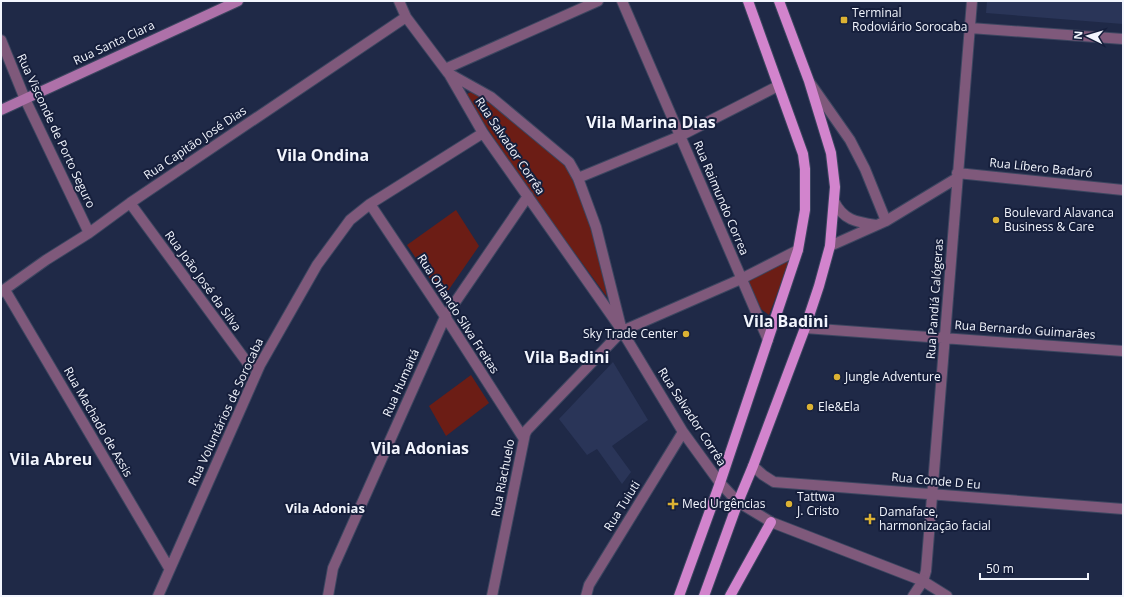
<svg xmlns="http://www.w3.org/2000/svg" width="1124" height="597" viewBox="0 0 1124 597" font-family="'Open Sans',sans-serif">
<style>
.built{fill:#2a3558}
.green{fill:#6c1d15}
.lines{fill:none;stroke-linecap:round;stroke-linejoin:round}
.minor-casing{stroke:#3d4660;stroke-width:12}
.tertiary-casing{stroke:#3d4660;stroke-width:12}
.secondary-casing{stroke:#3d4660;stroke-width:12}
.primary-casing{stroke:#3d4660;stroke-width:12}
.minor{stroke:#7f597b;stroke-width:10}
.tertiary{stroke:#7f597b;stroke-width:10}
.secondary{stroke:#ae71a9;stroke-width:10}
.primary{stroke:#d284cd;stroke-width:10}
.poi-dot{fill:#dcb233;stroke:#161f3c;stroke-width:1.5}
.labels{text-anchor:middle;stroke-width:4;stroke-linejoin:round;paint-order:stroke}
.poi-label{font-size:12px;fill:#f2f5fd;stroke:#161f3c;text-anchor:start}
.street-label{font-size:12px;fill:#f2f5fd;stroke:#161f3c}
.neighbourhood-label{font-size:13px;font-weight:bold;fill:#f2f5fd;stroke:#161f3c}
.district-label{font-size:16px;font-weight:bold;fill:#f2f5fd;stroke:#161f3c}
</style>
<rect width="100%" height="100%" fill="#1f2947"/>
<!-- built -->
<path class="built" d="M987 1H1123V24L986 13Z
M613 362 648 420 612 446 631 472 622 484 597 449 587 455 559 419Z"/>
<!-- green -->
<path class="green" d="M473 91 495 105 566 164 594 232 607 297 530 192 465 95Z
M456 210 479 246 443 298 407 245Z
M790 260 769 315 761 309 748 280Z
M471 375 489 403 446 436 429 406Z"/>
<g class="lines">
<!-- minor casing -->
<g class="minor-casing">
<path id="minor" d="M399 1 406 17 448 73 491 97 569 162 578 178 596 227 622 331 683 432 720 483
M622 1 768 340
M970 28 1123 39
M1 40 25 99 89 233
M445 69 598 1
M449 74 483 133 619 326
M810 83 850 140 865 169 886 221
M957 173 1123 190
M578 178 680 136 778 86
M834 201C843 220 856 222 876 225
M130 203 249 365 253 366 260 365
M370 204 450 324 524 439
M830 246 886 221 957 178
M5 290 169 568
M1 292 46 260 89 233 130 203 406 17
M805 328 1123 351
M753 466 763 475 774 482 1123 509
M158 596 260 365 317 265 350 220 370 204 483 133
M328 596 333 568 445 317 528 196
M492 596 525 434 527 430 622 331 741 279 798 250
M586 596 589 585 683 432
M913 596 923 581 926 571 972 1"/>
</g>
<!-- tertiary casing -->
<g class="tertiary-casing">
<path id="tertiary" d="M720 483 738 502 771 522 923 581 947 596"/>
</g>
<!-- secondary casing -->
<g class="secondary-casing">
<path id="secondary" d="M1 110 238 1"/>
</g>
<!-- primary casing -->
<g class="primary-casing">
<path id="primary" d="M679 596 720 483 798 250 805 210V169L803 154 748 1
M704 596 738 502 753 466 805 328 819 286 830 246 835 187 831 153 809 81 779 1
M730 596 771 522"/>
</g>
<!-- minor -->
<use href="#minor" class="minor"/>
<!-- tertiary -->
<use href="#tertiary" class="tertiary"/>
<!-- secondary -->
<use href="#secondary" class="secondary"/>
<!-- primary -->
<use href="#primary" class="primary"/>
</g>
<!-- markers -->
<g class="poi-dot">
<rect x="840" y="16" width="8" height="8" rx="2"/>
<circle cx="996" cy="220" r="4"/>
<circle cx="686" cy="334" r="4"/>
<circle cx="837" cy="377" r="4"/>
<circle cx="810" cy="407" r="4"/>
<path d="M671 498h4v4h4v4h-4v4h-4v-4h-4v-4h4z"/>
<circle cx="789" cy="504" r="4"/>
<path d="M868 513h4v4h4v4h-4v4h-4v-4h-4v-4h4z"/>
</g>
<g class="labels">
<!-- poi labels -->
<g class="poi-label">
<text x="852" y="17">Terminal<tspan x="852" dy="14">Rodoviário Sorocaba</tspan></text>
<text x="1004" y="217">Boulevard Alavanca<tspan x="1004" dy="14">Business &amp; Care</tspan></text>
<text x="678" y="338" text-anchor="end">Sky Trade Center</text>
<text x="845" y="381">Jungle Adventure</text>
<text x="818" y="411">Ele&amp;Ela</text>
<text x="797" y="501">Tattwa<tspan x="797" dy="14">J. Cristo</tspan></text>
<text x="682" y="508">Med Urgências</text>
<text x="879" y="516">Damaface,<tspan x="879" dy="14">harmonização facial</tspan></text>
</g>
<!-- street labels -->
<g class="street-label">
<text transform="translate(114 43) rotate(-25)" y="4">Rua Santa Clara</text>
<text transform="translate(56 131) rotate(65)" y="4">Rua Visconde de Porto Seguro</text>
<text transform="translate(195 143) rotate(-34)" y="4">Rua Capitão José Dias</text>
<text transform="translate(510 146) rotate(56)" y="4">Rua Salvador Corrêa</text>
<text transform="translate(1041 168) rotate(6)" y="4">Rua Líbero Badaró</text>
<text transform="translate(721 198) rotate(67)" y="4">Rua Raimundo Correa</text>
<text transform="translate(203 281) rotate(54)" y="4">Rua João José da Silva</text>
<text transform="translate(935 299) rotate(-86)" y="4">Rua Pandiá Calógeras</text>
<text transform="translate(458 314) rotate(57)" y="4">Rua Orlando Silva Freitas</text>
<text transform="translate(1025 330) rotate(4)" y="4">Rua Bernardo Guimarães</text>
<text transform="translate(401 383) rotate(-66)" y="4">Rua Humaitá</text>
<text transform="translate(226 412) rotate(-65)" y="4">Rua Voluntários de Sorocaba</text>
<text transform="translate(692 417) rotate(57)" y="4">Rua Salvador Corrêa</text>
<text transform="translate(98 422) rotate(60)" y="4">Rua Machado de Assis</text>
<text transform="translate(503 478) rotate(-79)" y="4">Rua Riachuelo</text>
<text transform="translate(936 481) rotate(5)" y="4">Rua Conde D Eu</text>
<text transform="translate(622 506) rotate(-58)" y="4">Rua Tuiuti</text>
</g>
<!-- neighbourhood labels -->
<g class="neighbourhood-label">
<text x="325" y="513">Vila Adonias</text>
</g>
<!-- district labels -->
<g class="district-label">
<text x="651" y="128">Vila Marina Dias</text>
<text x="323" y="161">Vila Ondina</text>
<text x="786" y="327">Vila Badini</text>
<text x="567" y="363">Vila Badini</text>
<text x="420" y="454">Vila Adonias</text>
<text x="51" y="465">Vila Abreu</text>
</g>
</g>
<!-- border -->
<rect width="1124" height="597" fill="none" stroke="#f2f5fd" stroke-width="4"/>
<!-- north arrow -->
<g transform="translate(1088 36) rotate(275)" stroke="#161f3c" stroke-width="3" paint-order="stroke">
<path d="M0-3L7 15L0 10L-7 15Z" fill="#f2f5fd"/>
<text y="-6" font-size="11" font-weight="bold" text-anchor="middle" fill="#f2f5fd">N</text>
</g>
<!-- scale -->
<path d="M980 573v6h108v-6" fill="none" stroke="#f2f5fd" stroke-width="2"/>
<text x="986" y="573" font-size="12" fill="#f2f5fd" stroke="#161f3c" stroke-width="3" paint-order="stroke">50 m</text>
</svg>
